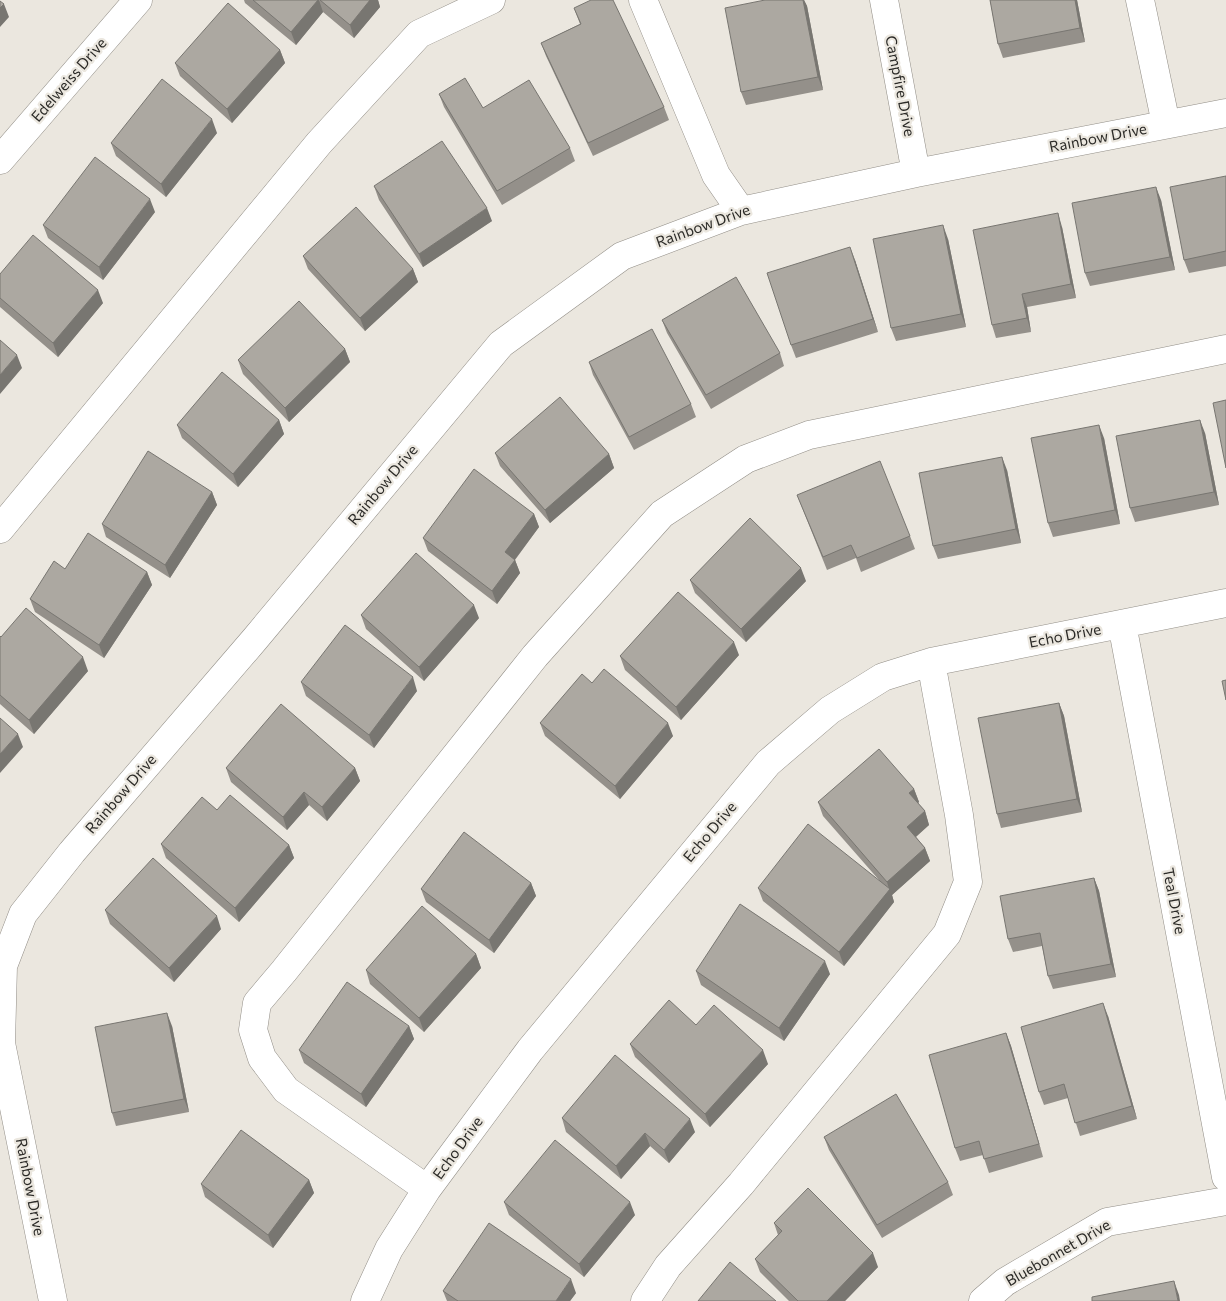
<svg xmlns="http://www.w3.org/2000/svg" width="1226" height="1301" viewBox="0 0 1226 1301" font-family="Commissioner,sans-serif">
<style>
.lines{fill:none;stroke-linecap:round;stroke-linejoin:round}
.minor-casing{stroke:#928e87;stroke-width:29}
.minor{stroke:#fff;stroke-width:28}
.wall{fill:#94908a}
.shaded-wall{fill:#787671}
.building{fill:#aca8a1;stroke:#787671}
.labels{text-anchor:middle;stroke-width:4.5;stroke-linejoin:round;paint-order:stroke}
.street-label{font-size:15px;fill:#2b2a27;stroke:#ebe7df}
</style>
<rect width="100%" height="100%" fill="#ebe7df"/>
<g class="lines">
<!-- minor casing -->
<g class="minor-casing">
<path id="minor" d="M643 0 716 175 741 211
M884 0 916 173
M1140 0 1166 124
M0 160 138 0
M0 529 319 143 419 34 491 0
M1122 624 1226 1177
M427 1189 286 1090 262 1058 253 1030 257 1003 284 971 535 656 662 514 746 459 809 435 1226 349
M53 1301 1 1043 3 966 23 914 72 852 255 639 501 344 622 256 741 211 916 173 1226 113
M365 1301 389 1249 427 1189 530 1050 768 763 830 710 883 677 931 662 1226 603
M645 1301 668 1266 741 1184 947 934 968 882 959 815 931 662
M983 1301 1005 1282 1107 1222 1226 1201"/>
</g>
<!-- minor -->
<use href="#minor" class="minor"/>
</g>
<!-- wall -->
<path class="wall" d="M244 0H378L380 7 354 38 323 12 296 45 245 3Z
M765 0H804L807 6 823 90 746 105 741 92Z
M990 0H1077L1085 42 1003 58 998 44Z
M574 8 664 107 669 120 593 156 546 56 541 43 580 24Z
M280 50 285 63 232 123 180 76 175 63Z
M439 94 483 108 570 148 575 161 502 205 444 107Z
M217 133 166 197 116 156 111 143Z
M1226 176V266L1189 273 1184 260Z
M374 186 492 221 423 267 379 200Z
M1161 200 1175 270 1090 286 1085 273Z
M155 212 103 280 48 238 43 225Z
M1062 227 1076 298 1027 307 1031 332 996 338 992 325Z
M948 239 966 327 896 341 891 328Z
M303 256 413 269 418 282 365 331 308 269Z
M855 260 878 332 796 358 791 345Z
M0 274 103 303 58 357 0 307Z
M662 320 780 353 784 366 711 409 667 333Z
M345 349 350 362 289 422 243 374 238 360Z
M589 362 691 404 696 417 634 450 593 375Z
M279 420 284 434 238 487 182 438 177 425Z
M1205 433 1219 505 1135 522 1130 508Z
M1104 438 1120 524 1053 537 1048 523Z
M495 453 609 454 614 468 550 523 500 466Z
M1007 470 1021 543 938 559 933 546Z
M212 492 217 505 170 578 106 537 102 524Z
M797 495 910 536 915 549 861 572 856 558 827 570Z
M534 514 539 527 515 560 520 573 497 604 428 551 423 538Z
M65 569 147 572 152 585 104 658 35 612 30 599Z
M690 580 806 581 746 642 695 593Z
M361 615 479 618 424 681 366 629Z
M0 636 88 671 34 734 0 704Z
M739 655 681 720 625 670 620 656Z
M301 682 417 691 374 748 306 696Z
M592 683 673 736 620 799 545 736 540 723Z
M1059 703 1064 716 1082 812 1001 828 997 814Z
M226 768H355L360 781 327 821 309 805 287 830 231 782Z
M914 789 919 802 918 803 925 811 929 825 916 837 925 848 930 861 892 895 894 902 844 966 763 901 758 888 879 880 823 816 818 802Z
M217 810 289 845 294 858 239 922 166 858 161 844Z
M1094 878 1099 891 1116 977 1053 989 1048 976 1042 946 1013 952 1008 939Z
M531 883 536 896 494 953 426 902 421 889Z
M105 910 221 929 174 982 110 924Z
M476 954 481 968 424 1032 370 984 366 970Z
M696 971 830 974 784 1041 701 985Z
M1108 1016 1137 1119 1080 1136 1068 1098 1044 1105 1039 1092Z
M696 1025 768 1064 710 1127 635 1057 630 1044Z
M172 1026 189 1112 116 1126 112 1113Z
M409 1026 414 1039 366 1107 304 1063 299 1050Z
M1006 1033 1011 1046 1043 1157 989 1173 983 1155 960 1161 955 1148Z
M562 1118 695 1132 669 1163 650 1146 621 1179 566 1132Z
M824 1137 948 1182 953 1195 882 1238 829 1150Z
M309 1180 314 1193 273 1248 205 1197 201 1184Z
M504 1202 635 1215 584 1277 509 1215Z
M774 1223 878 1267 845 1301H789L760 1272 755 1259 778 1235Z
M443 1291 576 1293 570 1301H447Z"/>
<!-- shaded-wall -->
<path class="shaded-wall" d="M318 0H319L323 12 296 45 291 32Z
M370 0H378L380 7 354 38 350 25Z
M803 0H804L807 6 823 90 818 77Z
M1075 0H1077L1085 42 1080 28Z
M4 4 9 17 0 27V8Z
M280 50 285 63 232 123 227 109Z
M212 119 217 133 166 197 161 184Z
M1156 187 1161 200 1175 270 1170 257Z
M150 199 155 212 103 280 99 267Z
M487 208 492 221 423 267 419 254Z
M1058 213 1062 227 1076 298 1071 284Z
M943 225 948 239 966 327 961 314Z
M850 247 855 260 878 332 873 319Z
M413 269 418 282 365 331 360 318Z
M98 290 103 303 58 357 53 343Z
M1022 294 1027 307 1031 332 1027 318Z
M345 349 350 362 289 422 285 408Z
M17 355 22 368 0 394V375Z
M279 420 284 434 238 487 233 474Z
M1200 420 1205 433 1219 505 1214 492Z
M1099 425 1104 438 1120 524 1115 510Z
M609 454 614 468 550 523 545 510Z
M1002 457 1007 470 1021 543 1016 529Z
M212 492 217 505 170 578 165 565Z
M534 514 539 527 510 566 505 552Z
M515 560 520 573 497 604 492 591Z
M801 568 806 581 746 642 741 629Z
M147 572 152 585 104 658 99 645Z
M474 605 479 618 424 681 419 667Z
M734 642 739 655 681 720 676 707Z
M83 657 88 671 34 734 29 720Z
M413 677 417 691 374 748 369 735Z
M1059 703 1064 716 1082 812 1077 799Z
M668 723 673 736 620 799 615 786Z
M18 734 23 747 0 773V754Z
M355 768 360 781 327 821 322 807Z
M914 789 919 802 914 807 909 793Z
M304 792 309 805 287 830 283 817Z
M925 811 929 825 912 840 907 827Z
M289 845 294 858 239 922 235 908Z
M925 848 930 861 892 895 894 902 844 966 839 952 889 889 887 882Z
M1094 878 1099 891 1116 977 1111 964Z
M531 883 536 896 494 953 489 940Z
M217 916 221 929 174 982 169 968Z
M476 954 481 968 424 1032 419 1018Z
M825 961 830 974 784 1041 779 1028Z
M1103 1003 1108 1016 1137 1119 1132 1106Z
M167 1013 172 1026 189 1112 184 1099Z
M409 1026 414 1039 366 1107 361 1094Z
M1006 1033 1011 1046 1043 1157 1039 1144Z
M763 1050 768 1064 710 1127 705 1114Z
M690 1119 695 1132 669 1163 664 1150Z
M645 1133 650 1146 621 1179 616 1166Z
M309 1180 314 1193 273 1248 268 1235Z
M630 1202 635 1215 584 1277 579 1264Z
M873 1253 878 1267 845 1301H827Z
M571 1279 576 1293 570 1301H556Z
M1174 1281 1179 1295 1180 1301H1178Z"/>
<!-- building -->
<path class="building" d="M253 0H318L291 32Z
M320 0H370L350 25Z
M591 0H613L664 107 588 143 541 43 581 24 574 8Z
M765 0H803L818 77 741 92 725 8Z
M990 0H1075L1080 28 998 44Z
M0 1 4 4 0 8Z
M228 3 280 50 227 109 175 63Z
M465 78 483 108 529 80 570 148 497 191 439 94Z
M162 79 212 119 161 184 111 143Z
M442 141 487 208 419 254 374 186Z
M95 157 150 199 99 267 43 225Z
M1226 176V251L1184 260 1170 187Z
M1156 187 1170 257 1085 273 1072 203Z
M356 207 413 269 360 318 303 256Z
M1058 213 1071 284 1022 294 1027 318 992 325 973 230Z
M943 225 961 314 891 328 873 239Z
M33 235 98 290 53 343 0 298V274Z
M850 247 873 319 791 345 767 273Z
M736 277 780 353 706 395 662 320Z
M299 301 345 349 285 408 238 360Z
M652 329 691 404 629 437 589 362Z
M0 340 17 355 0 375Z
M222 372 279 420 233 474 177 425Z
M560 397 609 454 545 510 495 453Z
M1226 400V468L1213 403Z
M1200 420 1214 492 1130 508 1116 436Z
M1099 425 1115 510 1048 523 1031 438Z
M148 451 212 492 165 565 102 524Z
M1002 457 1016 529 933 546 919 473Z
M880 461 910 536 857 558 851 545 823 557 797 495Z
M474 469 534 514 505 552 515 560 492 591 423 538Z
M750 518 801 568 741 629 690 580Z
M88 533 147 572 99 645 30 599 54 561 65 569Z
M416 553 474 605 419 667 361 615Z
M678 592 734 642 676 707 620 656Z
M26 608 83 657 29 720 0 695V636L1 637Z
M345 625 413 677 369 735 301 682Z
M604 669 668 723 615 786 540 723 582 674 592 683Z
M1226 680V700L1222 681Z
M1059 703 1077 799 997 814 978 718Z
M281 704 355 768 322 807 304 792 283 817 226 768Z
M0 718 18 734 0 754Z
M879 749 914 789 909 793 925 811 907 827 925 848 887 882 818 802Z
M230 795 289 845 235 908 161 844 202 797 217 810Z
M808 824 890 889 839 952 758 888Z
M464 832 531 883 489 940 421 889Z
M153 858 217 916 169 968 105 910Z
M1094 878 1111 964 1048 976 1040 933 1008 939 1000 896Z
M740 904 825 961 779 1028 696 971Z
M422 906 476 954 419 1018 366 970Z
M347 982 409 1026 361 1094 299 1050Z
M669 1000 696 1025 714 1005 763 1050 705 1114 630 1044Z
M1103 1003 1132 1106 1075 1123 1064 1084 1039 1092 1021 1027Z
M167 1013 184 1099 112 1113 95 1027Z
M1006 1033 1039 1144 984 1159 979 1141 955 1148 929 1055Z
M615 1055 690 1119 664 1150 645 1133 616 1166 562 1118Z
M896 1094 948 1182 877 1225 824 1137Z
M241 1130 309 1180 268 1235 201 1184Z
M555 1140 630 1202 579 1264 504 1202Z
M808 1188 873 1253 827 1301H798L755 1259 782 1231 774 1223Z
M489 1223 571 1279 556 1301H458L443 1291Z
M730 1262 776 1301H698Z
M1174 1281 1178 1301H1092V1297Z"/>
<g class="labels">
<!-- street labels -->
<g class="street-label">
<text transform="translate(69 80) rotate(-49)" y="5">Edelweiss Drive</text>
<text transform="translate(900 86) rotate(79)" y="5">Campfire Drive</text>
<text transform="translate(1098 138) rotate(-11)" y="5">Rainbow Drive</text>
<text transform="translate(703 226) rotate(-20)" y="5">Rainbow Drive</text>
<text transform="translate(383 485) rotate(-50)" y="5">Rainbow Drive</text>
<text transform="translate(1065 636) rotate(-11)" y="5">Echo Drive</text>
<text transform="translate(121 794) rotate(-49)" y="5">Rainbow Drive</text>
<text transform="translate(710 832) rotate(-50)" y="5">Echo Drive</text>
<text transform="translate(1174 901) rotate(79)" y="5">Teal Drive</text>
<text transform="translate(458 1148) rotate(-54)" y="5">Echo Drive</text>
<text transform="translate(30 1187) rotate(79)" y="5">Rainbow Drive</text>
<text transform="translate(1058 1253) rotate(-30)" y="5">Bluebonnet Drive</text>
</g>
</g>
</svg>
